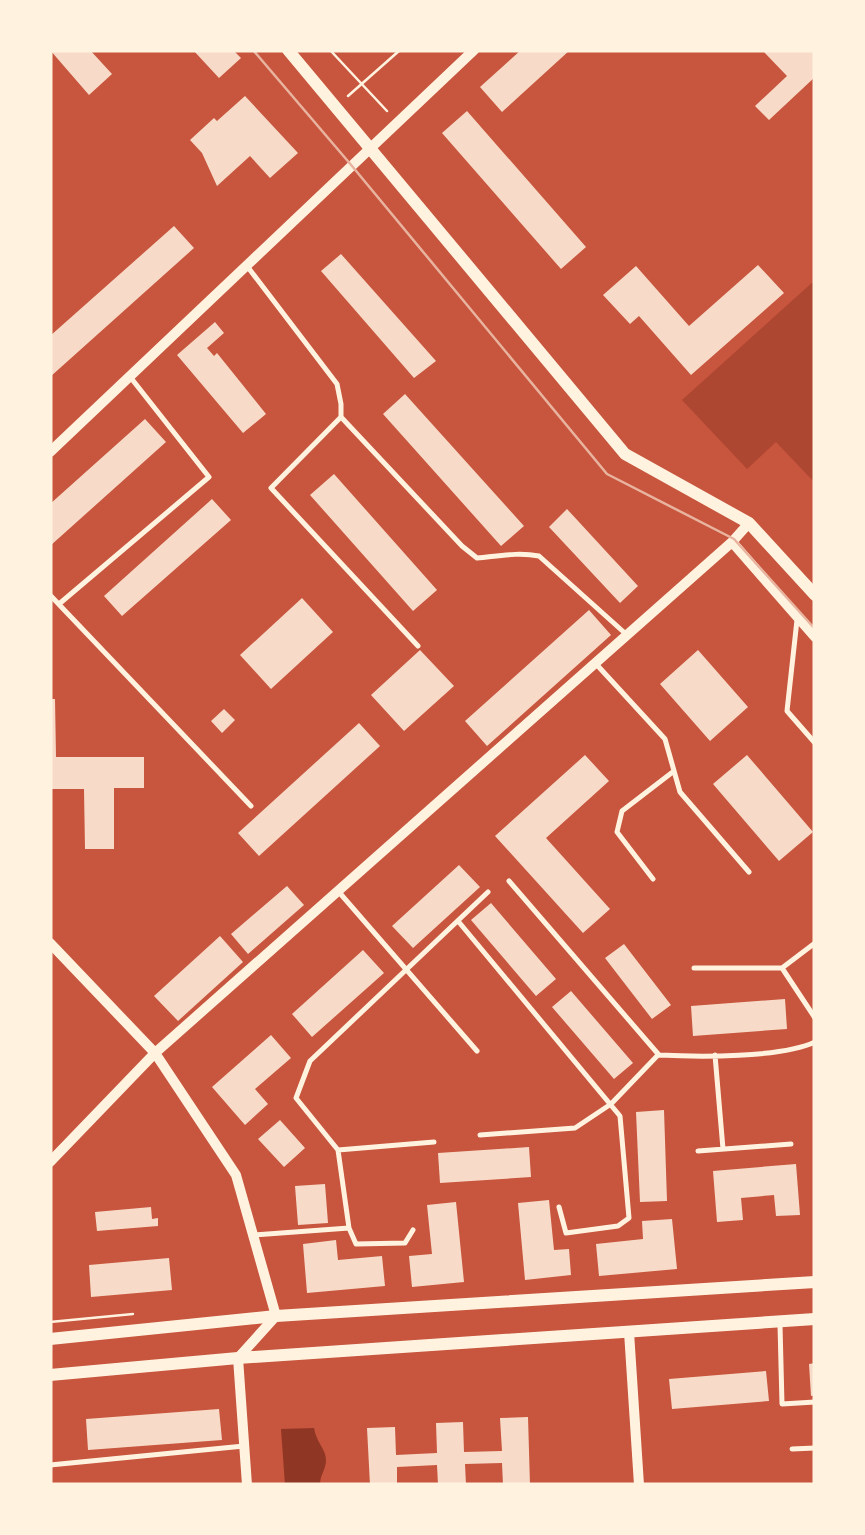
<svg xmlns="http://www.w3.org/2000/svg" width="865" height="1535" viewBox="0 0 865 1535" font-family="Helvetica,sans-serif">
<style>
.green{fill:#ae4732}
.water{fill:#8f3625}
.building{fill:#f7dbc8}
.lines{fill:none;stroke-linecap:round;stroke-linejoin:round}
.path{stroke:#fff3e0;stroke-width:2.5}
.service{stroke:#fff3e0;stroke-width:5}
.minor{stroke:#fff3e0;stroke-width:10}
.tertiary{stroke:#fff3e0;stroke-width:12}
.tram{stroke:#e9b49f;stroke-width:2.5}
</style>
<rect width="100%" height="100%" fill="#c8553d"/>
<!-- green -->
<path class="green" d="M815 280V483L776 442 747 469 682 400Z"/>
<!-- water -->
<path class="water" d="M314 1428C316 1442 326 1449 326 1460 326 1470 320 1474 320 1485H285L281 1429Z"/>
<!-- building -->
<path class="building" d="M50 50H90L112 74 89 95Z
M193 50H233L241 58 219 78Z
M521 50H570L502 112 480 87Z
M762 50H815V77L769 120 755 106 787 76Z
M245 96 298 153 270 178 250 156 217 186 202 153 190 140 214 118 217 121Z
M467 111 586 247 561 269 442 133Z
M174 226 194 248 50 377V336Z
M341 254 436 361 414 378 321 271Z
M758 265 784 293 691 375 639 316 630 324 603 295 636 266 689 326Z
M215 322 224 333 207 348 214 356 217 353 266 414 243 433 177 355Z
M405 394 524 526 501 546 383 414Z
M145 419 166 442 50 546V504Z
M334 474 437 590 413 611 310 495Z
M212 499 231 520 122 616 104 596Z
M567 509 638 586 620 603 549 527Z
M302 598 333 632 271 689 240 655Z
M589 610 611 635 487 746 465 721Z
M420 650 454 686 404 731 371 695Z
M698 650 748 707 710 741 660 684Z
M50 699H55L56 757H144V788H114V849H85L84 789H50Z
M224 709 235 720 222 733 211 721Z
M359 723 380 746 259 856 238 833Z
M585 755 609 781 546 838 610 909 583 933 495 836Z
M747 755 813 832 779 861 713 784Z
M459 865 480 887 413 948 392 926Z
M287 886 304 905 248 954 231 934Z
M491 903 556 979 536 996 471 920Z
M220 936 243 962 178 1021 154 996Z
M624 944 671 1005 652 1019 605 958Z
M363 950 384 973 312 1037 292 1014Z
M571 991 633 1063 614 1079 552 1007Z
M785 999 787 1029 693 1036 691 1006Z
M271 1035 291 1058 255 1089 268 1104 245 1125 212 1087Z
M664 1110 667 1201 640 1202 636 1112Z
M280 1120 305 1148 284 1167 258 1139Z
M529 1147 531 1177 440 1183 438 1153Z
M796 1164 800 1215 776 1216 774 1195 741 1198 743 1220 717 1222 713 1171Z
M325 1184 328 1223 298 1225 295 1186Z
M549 1200 554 1250 569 1249 571 1275 525 1280 518 1203Z
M456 1202 464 1282 412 1287 409 1256 432 1254 427 1205Z
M151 1207 152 1219 158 1218V1226L97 1231 95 1212Z
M672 1219 677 1269 599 1276 596 1244 643 1239 642 1221Z
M336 1240 338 1260 382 1256 385 1286 307 1293 303 1244Z
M169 1258 172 1290 91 1297 89 1265Z
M815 1363V1395L811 1396 809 1364Z
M766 1371 769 1401 672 1409 669 1379Z
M219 1409 222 1440 88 1450 86 1419Z
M528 1417 530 1485H503L502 1463 465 1464 466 1485H438L437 1465 397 1467V1485H370L367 1428 395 1427 396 1455 437 1453 436 1423 463 1422 464 1452 502 1451 500 1418Z"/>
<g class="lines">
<!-- path -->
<path class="path" d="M330 50 387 111
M348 96 400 50
M50 1322 133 1314"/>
<!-- service -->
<path class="service" d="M247 266 337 384 341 404V417L271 488 418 646
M341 417 462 546 477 558C499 556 518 552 539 556L627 635
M50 595 251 806
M59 604 209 477 131 378
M797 620 787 711 815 743
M597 665 665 739 680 792 749 872
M653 879 617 832 622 811 674 771
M509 881 659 1055C698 1057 781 1058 815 1042
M338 891 477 1051
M458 921 620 1116 629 1218 618 1226 566 1233 559 1207
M694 968H782L815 943
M782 968 815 1018
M715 1055 723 1149
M480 1135 575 1128 611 1104 658 1055
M434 1142 338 1150 296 1098 310 1061 488 892
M338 1150 349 1228 356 1244 405 1243 413 1230
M698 1151 791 1144
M253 1235 349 1228
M780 1325 782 1404 815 1402
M792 1449 815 1448
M50 1465 244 1446"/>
<!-- minor -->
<path class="minor" d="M50 452 474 50
M732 542 815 637
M50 943 155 1053 236 1175 276 1316 238 1358 247 1485
M50 1162 155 1053 732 542 749 523
M629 1332 639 1485"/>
<!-- tertiary -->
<path class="tertiary" d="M288 50 625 454 749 523 815 595
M50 1339 276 1316 815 1282
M50 1375 238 1358 815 1319"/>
<!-- tram -->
<path class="tram" d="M253 50 352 166 607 474 734 539 815 629"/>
</g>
<!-- border -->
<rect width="865" height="1535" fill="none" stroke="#fff3e0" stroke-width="105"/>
</svg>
